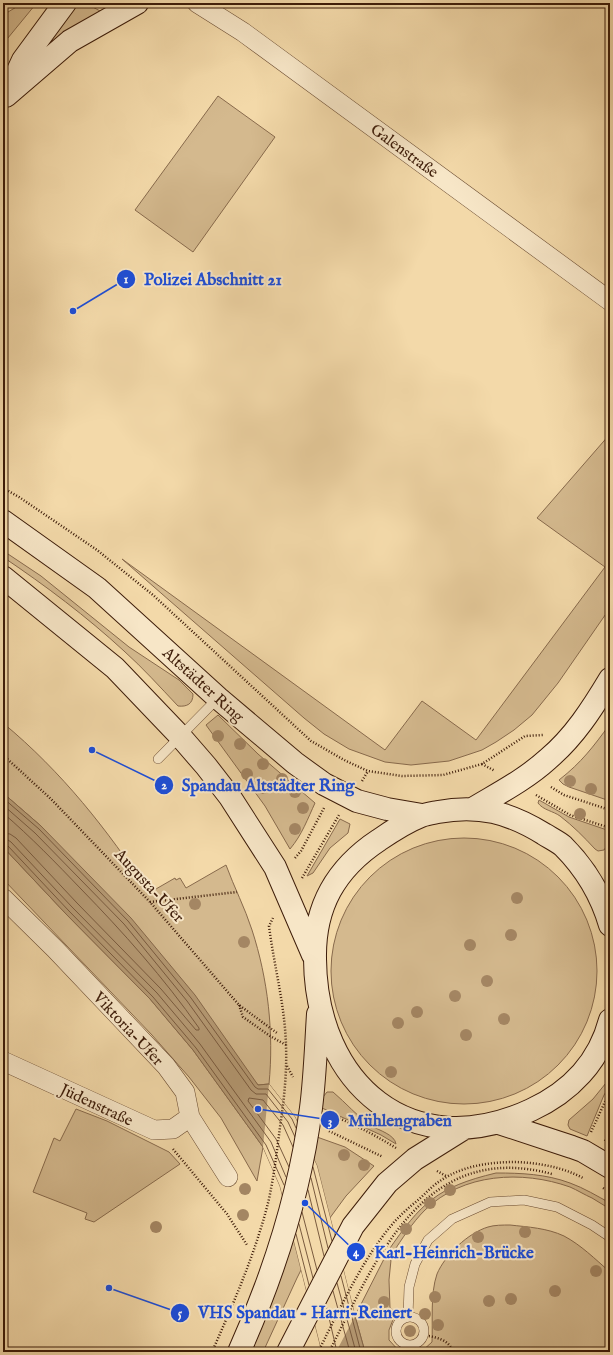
<svg xmlns="http://www.w3.org/2000/svg" width="613" height="1355" viewBox="0 0 613 1355" font-family="'IM FELL English',serif">
<style>
.green{fill:#d4b98e;stroke:#886a4c}
.water{fill:#b59973;stroke:#856749}
.pier{fill:#f3d9a9}
.lines{fill:none;stroke-linecap:round;stroke-linejoin:round}
.shore{stroke:#795a3e;stroke-width:1}
.lane-casing{stroke:#6a4b31;stroke-width:10}
.street-casing{stroke:#6a4b31;stroke-width:20}
.secondary-casing{stroke:#3d1c09;stroke-width:24}
.path{stroke:#3d1c09;stroke-width:2.5;stroke-dasharray:1 2;stroke-linecap:butt}
.lane{stroke:#f7e6c7;stroke-width:9}
.street{stroke:#f7e6c7;stroke-width:19}
.secondary{stroke:#f7e6c7;stroke-width:22}
.tree{fill:#a48663}
.labels{text-anchor:middle;stroke-width:4;stroke-linejoin:round;paint-order:stroke}
.street-label{font-size:16px;fill:#3d1c09;stroke:#f7e6c7}
.leader{fill:none;stroke:#1d4ed8;stroke-width:1.5}
.callout-dot{fill:#1d4ed8;stroke:#f7e6c7;stroke-width:1.5}
.mark-label{font-size:12px;text-anchor:middle;font-weight:bold;fill:#fff}
.callout-label{font-size:17px;text-anchor:middle;font-weight:bold;fill:#1d4ed8;stroke:#f7e6c7;stroke-width:4;stroke-linejoin:round;paint-order:stroke}
</style>
<rect width="100%" height="100%" fill="#f3d9a9"/>
<filter id="stains"><feTurbulence type="fractalNoise" baseFrequency=".005" numOctaves="4"/><feColorMatrix values="0 0 0 0 .2 0 0 0 0 .09 0 0 0 0 .02 0 0 0 .5 -.17"/></filter>
<radialGradient id="worn" r=".72"><stop offset=".6" stop-color="#630" stop-opacity="0"/><stop offset="1" stop-color="#630" stop-opacity=".3"/></radialGradient>
<!-- green -->
<path class="green" d="M23 3H34L35 5 3 44V15Z
M78 3H85L104 13 27 63 44 41Z
M218 96 275 137 193 252 135 210Z
M610 434V608L558 683 532 715 514 730 496 742 482 750 449 761 411 765 385 762 349 749 324 734 304 718 122 559 385 750 422 701 476 740 605 567 537 518Z
M5 552 41 576 129 647 179 680 193 694C193 704 187 707 178 706 160 687 143 668 124 651 86 616 46 586 3 557Z
M218 715 258 754 315 803C308 818 302 835 290 849L265 806 206 725Z
M3 723C62 772 107 829 149 893L175 878 176 880 180 878 186 888 226 865C234 887 245 908 252 930 268 979 274 1033 269 1084L258 1085 41 826 3 793Z
M610 724V801L569 787 563 784 559 780C582 762 593 747 610 724Z
M539 800 569 817 607 830 606 847 604 850 598 851 595 849C584 837 573 826 560 816 553 811 543 810 538 803Z
M340 819 350 824 348 833 330 848 313 873 307 876Z
M331 971a133 133 0 1 1 266 0a133 133 0 1 1-266 0Z
M3 847 66 914 150 999 193 1050 263 1147 257 1181 221 1118 189 1077 152 1035 3 879Z
M610 1078V1086L604 1095 587 1136 570 1129 568 1125 569 1120 593 1099Z
M327 1092H333C346 1103 357 1116 371 1126 379 1130 395 1135 396 1144L381 1135 322 1108 323 1097Z
M76 1109 107 1121 169 1152 180 1164 94 1222 85 1219 87 1213 33 1192 54 1138 60 1141Z
M317 1137 345 1147 374 1166 346 1196 321 1230 297 1278 263 1352H249Z
M496 1173C521 1173 546 1174 570 1183 584 1188 597 1196 610 1203V1209C604 1205 598 1202 592 1198 585 1195 577 1190 570 1187 522 1170 463 1173 425 1210 412 1223 402 1239 392 1254L388 1251C421 1203 437 1187 496 1173Z
M510 1225C528 1227 547 1228 564 1236 581 1245 595 1259 610 1272V1352H421L432 1342C433 1322 430 1294 437 1274 445 1255 468 1233 488 1227 494 1225 503 1225 510 1225Z
M385 1257 391 1260 389 1280 390 1308 396 1312 389 1330V1340L400 1352H365L355 1316Z"/>
<!-- water -->
<path class="water" d="M3 793 41 826 131 918 195 995 258 1085 269 1084 295 1117 317 1166 355 1316 365 1352H322L280 1186 263 1147 193 1050 150 999 66 914 3 847Z"/>
<!-- pier -->
<path class="pier" d="M269 1084 295 1117 317 1166 349 1292 355 1316 336 1352H322L280 1186 263 1147Z"/>
<g class="lines">
<!-- shore -->
<path class="shore" d="M3 798 39 829 128 921 191 998 255 1087 258 1089H268L292 1119 296 1128
M3 805 35 833 124 924 187 1001 251 1090 256 1094H266L288 1122 295 1137
M3 813C31 837 56 863 81 889 123 932 164 978 199 1028V1030H196L161 989 77 903 16 838 10 834 3 833
M3 839 8 840 11 842 72 907 157 993 200 1044 271 1142 286 1177
M3 844 8 846 69 911 153 997 196 1048 266 1145 284 1185
M289 1167 276 1139 248 1101 249 1098 263 1100 283 1125 293 1147
M313 1167 332 1241
M311 1178 328 1248
M308 1190 324 1256
M302 1212 317 1270
M299 1224 313 1278
M296 1234 309 1285
M341 1276 361 1352
M337 1283 356 1352
M333 1291 350 1352
M326 1305 337 1352"/>
<!-- lane casing -->
<g class="lane-casing">
<path id="lane" d="M158 759 218 698
M396 1331a14 14 0 1 1 28 0a14 14 0 1 1-28 0Z
M408 1317 409 1287 415 1264 428 1240 452 1219 490 1202 524 1200 557 1207 592 1225 610 1237"/>
</g>
<!-- street casing -->
<g class="street-casing">
<path id="street" d="M197 3 243 32 610 301
M3 898 55 949 166 1066 185 1092 190 1117 228 1177
M3 1061 154 1130 173 1129 190 1117"/>
</g>
<!-- secondary casing -->
<g class="secondary-casing">
<path id="secondary" d="M9 90 23 60 65 3
M6 96 70 41 137 3
M3 521 97 588 218 698 295 763 324 784 357 801 387 809 422 815
M3 577 115 668 180 736 206 766 230 797 275 867 313 955
M474 808C499 793 526 779 548 759 574 737 592 709 610 679
M610 925C601 894 585 868 563 846 557 841 550 838 544 834 510 813 479 804 438 812 433 813 426 814 421 816 406 822 392 831 379 840 335 869 314 907 315 959 316 1084 411 1166 531 1110 570 1092 599 1062 610 1020
M499 1123 572 1147 583 1151 610 1167
M239 1352C274 1274 300 1193 311 1108 315 1077 316 1045 318 1014
M288 1352 353 1226 372 1202 387 1183 415 1159 463 1129"/>
</g>
<!-- path -->
<path class="path" d="M3 6 8 3
M3 488 19 497 97 550 153 595 311 741 346 761 368 771 402 776 443 775 482 764 525 736 543 735
M3 755 51 799 150 902 239 1005 277 1033
M482 764 495 771
M362 781 368 771
M551 787 564 795 610 810
M536 795 570 815 610 828
M295 858 301 851 324 808
M302 878 339 815
M150 902 237 892
M239 1005 243 1017 270 1036 286 1045
M287 1066 293 1077
M331 1115C354 1124 375 1135 396 1148
M329 1131 383 1157
M591 1132 610 1091
M605 1141 610 1128
M173 1149 227 1214 247 1245
M437 1171 446 1176
M603 1188 610 1192
M423 1335C435 1337 449 1339 453 1352
M212 1352C234 1302 256 1252 269 1199 274 1175 277 1151 280 1127 284 1100 287 1073 286 1046 285 1005 274 966 269 926L273 918
M318 1352C341 1307 362 1259 395 1221 402 1214 409 1207 417 1201 425 1194 432 1186 440 1181 462 1166 489 1162 516 1162 539 1163 562 1167 583 1178
M329 1352C376 1260 423 1139 552 1174"/>
<!-- lane -->
<use href="#lane" class="lane"/>
<!-- street -->
<use href="#street" class="street"/>
<!-- secondary -->
<use href="#secondary" class="secondary"/>
</g>
<!-- trees -->
<g class="tree">
<circle cx="218" cy="736" r="6"/>
<circle cx="240" cy="744" r="6"/>
<circle cx="263" cy="764" r="6"/>
<circle cx="247" cy="774" r="6"/>
<circle cx="282" cy="779" r="6"/>
<circle cx="570" cy="781" r="6"/>
<circle cx="263" cy="788" r="6"/>
<circle cx="591" cy="789" r="6"/>
<circle cx="295" cy="792" r="6"/>
<circle cx="303" cy="808" r="6"/>
<circle cx="580" cy="814" r="6"/>
<circle cx="295" cy="829" r="6"/>
<circle cx="517" cy="898" r="6"/>
<circle cx="195" cy="904" r="6"/>
<circle cx="511" cy="935" r="6"/>
<circle cx="244" cy="942" r="6"/>
<circle cx="470" cy="945" r="6"/>
<circle cx="487" cy="981" r="6"/>
<circle cx="455" cy="996" r="6"/>
<circle cx="417" cy="1012" r="6"/>
<circle cx="504" cy="1019" r="6"/>
<circle cx="398" cy="1023" r="6"/>
<circle cx="466" cy="1035" r="6"/>
<circle cx="391" cy="1072" r="6"/>
<circle cx="344" cy="1155" r="6"/>
<circle cx="364" cy="1165" r="6"/>
<circle cx="245" cy="1189" r="6"/>
<circle cx="450" cy="1190" r="6"/>
<circle cx="430" cy="1203" r="6"/>
<circle cx="243" cy="1215" r="6"/>
<circle cx="156" cy="1227" r="6"/>
<circle cx="406" cy="1229" r="6"/>
<circle cx="525" cy="1232" r="6"/>
<circle cx="478" cy="1237" r="6"/>
<circle cx="596" cy="1271" r="6"/>
<circle cx="555" cy="1291" r="6"/>
<circle cx="435" cy="1297" r="6"/>
<circle cx="511" cy="1299" r="6"/>
<circle cx="489" cy="1301" r="6"/>
<circle cx="384" cy="1302" r="6"/>
<circle cx="425" cy="1314" r="6"/>
<circle cx="438" cy="1325" r="6"/>
<circle cx="410" cy="1331" r="6"/>
</g>
<g class="labels">
<!-- street labels -->
<g class="street-label">
<text transform="translate(405 150) rotate(36)" y="6">Galenstraße</text>
<text transform="translate(204 684) rotate(42)" y="6">Altstädter Ring</text>
<text transform="translate(150 885) rotate(47)" y="6">Augusta-Ufer</text>
<text transform="translate(129 1028) rotate(47)" y="6">Viktoria-Ufer</text>
<text transform="translate(97 1104) rotate(25)" y="6">Jüdenstraße</text>
</g>
</g>
<!-- callouts -->
<path class="leader" d="M73 311L126 279M92 750L164 785M258 1109L330 1120M305 1203L356 1252M109 1288L180 1313"/>
<g class="callout-dot">
<circle cx="73" cy="311" r="4"/>
<circle cx="92" cy="750" r="4"/>
<circle cx="258" cy="1109" r="4"/>
<circle cx="305" cy="1203" r="4"/>
<circle cx="109" cy="1288" r="4"/>
<circle cx="126" cy="279" r="10"/>
<circle cx="164" cy="785" r="10"/>
<circle cx="330" cy="1120" r="10"/>
<circle cx="356" cy="1252" r="10"/>
<circle cx="180" cy="1313" r="10"/>
</g>
<g class="mark-label">
<text x="126" y="283">1</text>
<text x="164" y="789">2</text>
<text x="330" y="1125">3</text>
<text x="356" y="1256">4</text>
<text x="180" y="1317">5</text>
</g>
<g class="callout-label">
<text x="213" y="285">Polizei Abschnitt 21</text>
<text x="268" y="791">Spandau Altstädter Ring</text>
<text x="400" y="1126">Mühlengraben</text>
<text x="454" y="1258">Karl-Heinrich-Brücke</text>
<text x="305" y="1318">VHS Spandau - Harri-Reinert</text>
</g>
<!-- margin -->
<rect width="613" height="1355" fill="none" stroke="#f3d9a9" stroke-width="16"/>
<rect x="4" y="4" width="605" height="1347" fill="none" stroke="#3d1c09" stroke-width="2"/>
<rect x="8" y="8" width="597" height="1339" fill="none" stroke="#3d1c09"/>
<rect width="100%" height="100%" filter="url(#stains)"/>
<rect width="100%" height="100%" fill="url(#worn)"/>
</svg>
